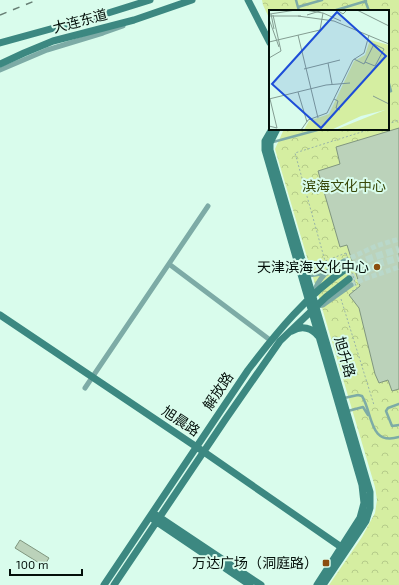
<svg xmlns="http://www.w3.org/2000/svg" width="399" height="585" viewBox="0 0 399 585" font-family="'Exo 2','Noto Sans SC',sans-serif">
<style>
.park{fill:url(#park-crowns)}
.building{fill:#bbd2ba;stroke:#80967f}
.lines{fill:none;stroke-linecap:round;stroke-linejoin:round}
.street-tunnel{stroke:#b9d8ca;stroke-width:5;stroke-dasharray:5 2.5;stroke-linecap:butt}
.secondary-tunnel{stroke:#b9d8ca;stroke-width:7;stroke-dasharray:7 3.5;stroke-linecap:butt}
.path{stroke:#98b4a7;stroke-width:1;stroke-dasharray:2 2;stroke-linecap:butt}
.lane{stroke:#7daba6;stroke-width:2.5}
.street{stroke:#7daba6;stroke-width:5}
.secondary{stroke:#3c8881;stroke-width:7}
.rail{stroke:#687e74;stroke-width:1.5;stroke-dasharray:7 7;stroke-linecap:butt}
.path-bridge{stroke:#98b4a7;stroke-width:1;stroke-dasharray:2 2;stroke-linecap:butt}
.poi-dot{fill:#8b4e0f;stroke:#d9fcec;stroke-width:1.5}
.labels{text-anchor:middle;stroke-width:4;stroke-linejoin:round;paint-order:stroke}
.street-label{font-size:14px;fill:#040f0a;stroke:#d9fcec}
.park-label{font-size:14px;fill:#384809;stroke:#d9fcec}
.poi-label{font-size:14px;fill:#040f0a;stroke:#d9fcec;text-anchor:end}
.inset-road{fill:none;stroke:#849d92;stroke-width:1}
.view{fill:#1d4ed8;fill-opacity:0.15;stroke:#1d4ed8;stroke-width:2}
.inset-edge{fill:none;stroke:#040f0a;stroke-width:2}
</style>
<defs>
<pattern id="park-crowns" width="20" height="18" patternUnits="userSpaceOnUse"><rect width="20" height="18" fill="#d5eea1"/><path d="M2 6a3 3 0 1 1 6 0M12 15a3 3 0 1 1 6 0" fill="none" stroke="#b5cb89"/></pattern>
</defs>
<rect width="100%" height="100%" fill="#d9fcec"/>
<!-- park -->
<path class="park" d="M262 0H399V585H329L362 537 375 513 377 500 375 487 275 149 284 129H388V11H270V20L263 5Z"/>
<!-- building -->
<path class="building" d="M399 128V389L392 391 388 380 379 383 375 374 359 308 349 295 360 286 347 245 340 247 318 171 340 164 336 147Z
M20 540 49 558 44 566 15 548Z"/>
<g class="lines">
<!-- street-tunnel -->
<path class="street-tunnel" d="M344 261 376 246 399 239
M351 285 364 279 399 267"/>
<!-- secondary-tunnel -->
<path class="secondary-tunnel" d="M347 268 371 258 399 249
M349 279 381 263 399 258"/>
<!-- path -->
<path class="path" d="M388 124 399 120
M346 253 325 261 295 153 371 129
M352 291 357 289
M341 299 374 405"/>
<!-- lane -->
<path class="lane" d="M296 0 299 11
M365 0 369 11
M298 7 322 0
M333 11 366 1
M388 80 391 91 388 92
M273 142 321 129
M308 274 311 276 324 274
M344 398 358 395 362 396C373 414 369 446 399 437
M399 404 388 408 386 411 392 426 399 425
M348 411 363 407 368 415"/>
<!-- street -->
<path class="street" d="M0 70 47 50 103 33 123 26
M169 264 270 340
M313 295C319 276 327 271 344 261
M317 306 323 305 351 285
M85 388 208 206"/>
<!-- secondary -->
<path class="secondary" d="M248 0 270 43
M0 43 105 14 150 0
M0 64 24 53 53 41 134 20 192 0
M272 129 265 141V150L362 485 364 503 360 518 317 585
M277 129 270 143V150L370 492V508L366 521 323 585
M0 315 204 452 344 549
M292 331C302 325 312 328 318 336
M156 515 261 585
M154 520 250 585
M104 585 248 370C277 332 307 295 347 268
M114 585 225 420 280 341 326 297 349 279"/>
<!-- rail -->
<path class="rail" d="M0 15 37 0"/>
<!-- path-bridge -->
<path class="path-bridge" d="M346 253 357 289"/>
</g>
<!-- markers -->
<g class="poi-dot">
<circle cx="377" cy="267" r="4"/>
<rect x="322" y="559" width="8" height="8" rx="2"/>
</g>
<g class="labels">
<!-- street labels -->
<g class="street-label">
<text transform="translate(80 21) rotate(-15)" y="5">大连东道</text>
<text transform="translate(345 357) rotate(74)" y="5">旭升路</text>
<text transform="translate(218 391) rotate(-56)" y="5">解放路</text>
<text transform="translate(181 421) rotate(34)" y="5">旭晨路</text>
</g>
<!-- park labels -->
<g class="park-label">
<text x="344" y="191">滨海文化中心</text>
</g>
<!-- poi labels -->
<g class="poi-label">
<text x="369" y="272">天津滨海文化中心</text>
<text x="318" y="568">万达广场（洞庭路）</text>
</g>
</g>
<!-- overview -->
<g transform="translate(269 10)">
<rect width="120" height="120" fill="#d9fcec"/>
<path d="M101 30 120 35V120H66L116 100 92 106 62 120H35L40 111 60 104 85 51 96 45Z" fill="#d5eea1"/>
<path class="inset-road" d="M36 0 54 3 72 11M68 0 74 4 78 0M88 0 120 16M1 4 27 0M2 4 5 19M38 5 54 0M0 6H32M29 6 65 11 120 34M0 9 10 37M29 25 49 108M0 32 51 20 54 3M0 48 12 41 4 5M85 49 95 54 105 34 115 39 106 56 96 52M59 53 63 74M35 59 71 50M29 82 38 112M104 86 120 94M0 89 57 75 81 73M65 89 69 91 67 98 71 100M0 116 8 118 1 89M32 120 39 110 58 103 84 50 95 43 100 25"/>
<path class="view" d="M68 2 117 46 52 118 3 74Z"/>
<rect width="120" height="120" class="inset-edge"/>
</g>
<!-- scale -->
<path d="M10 569v6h72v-6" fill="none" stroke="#040f0a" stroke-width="2"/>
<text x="16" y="569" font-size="12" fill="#040f0a" stroke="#d9fcec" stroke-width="3" paint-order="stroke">100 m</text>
</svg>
